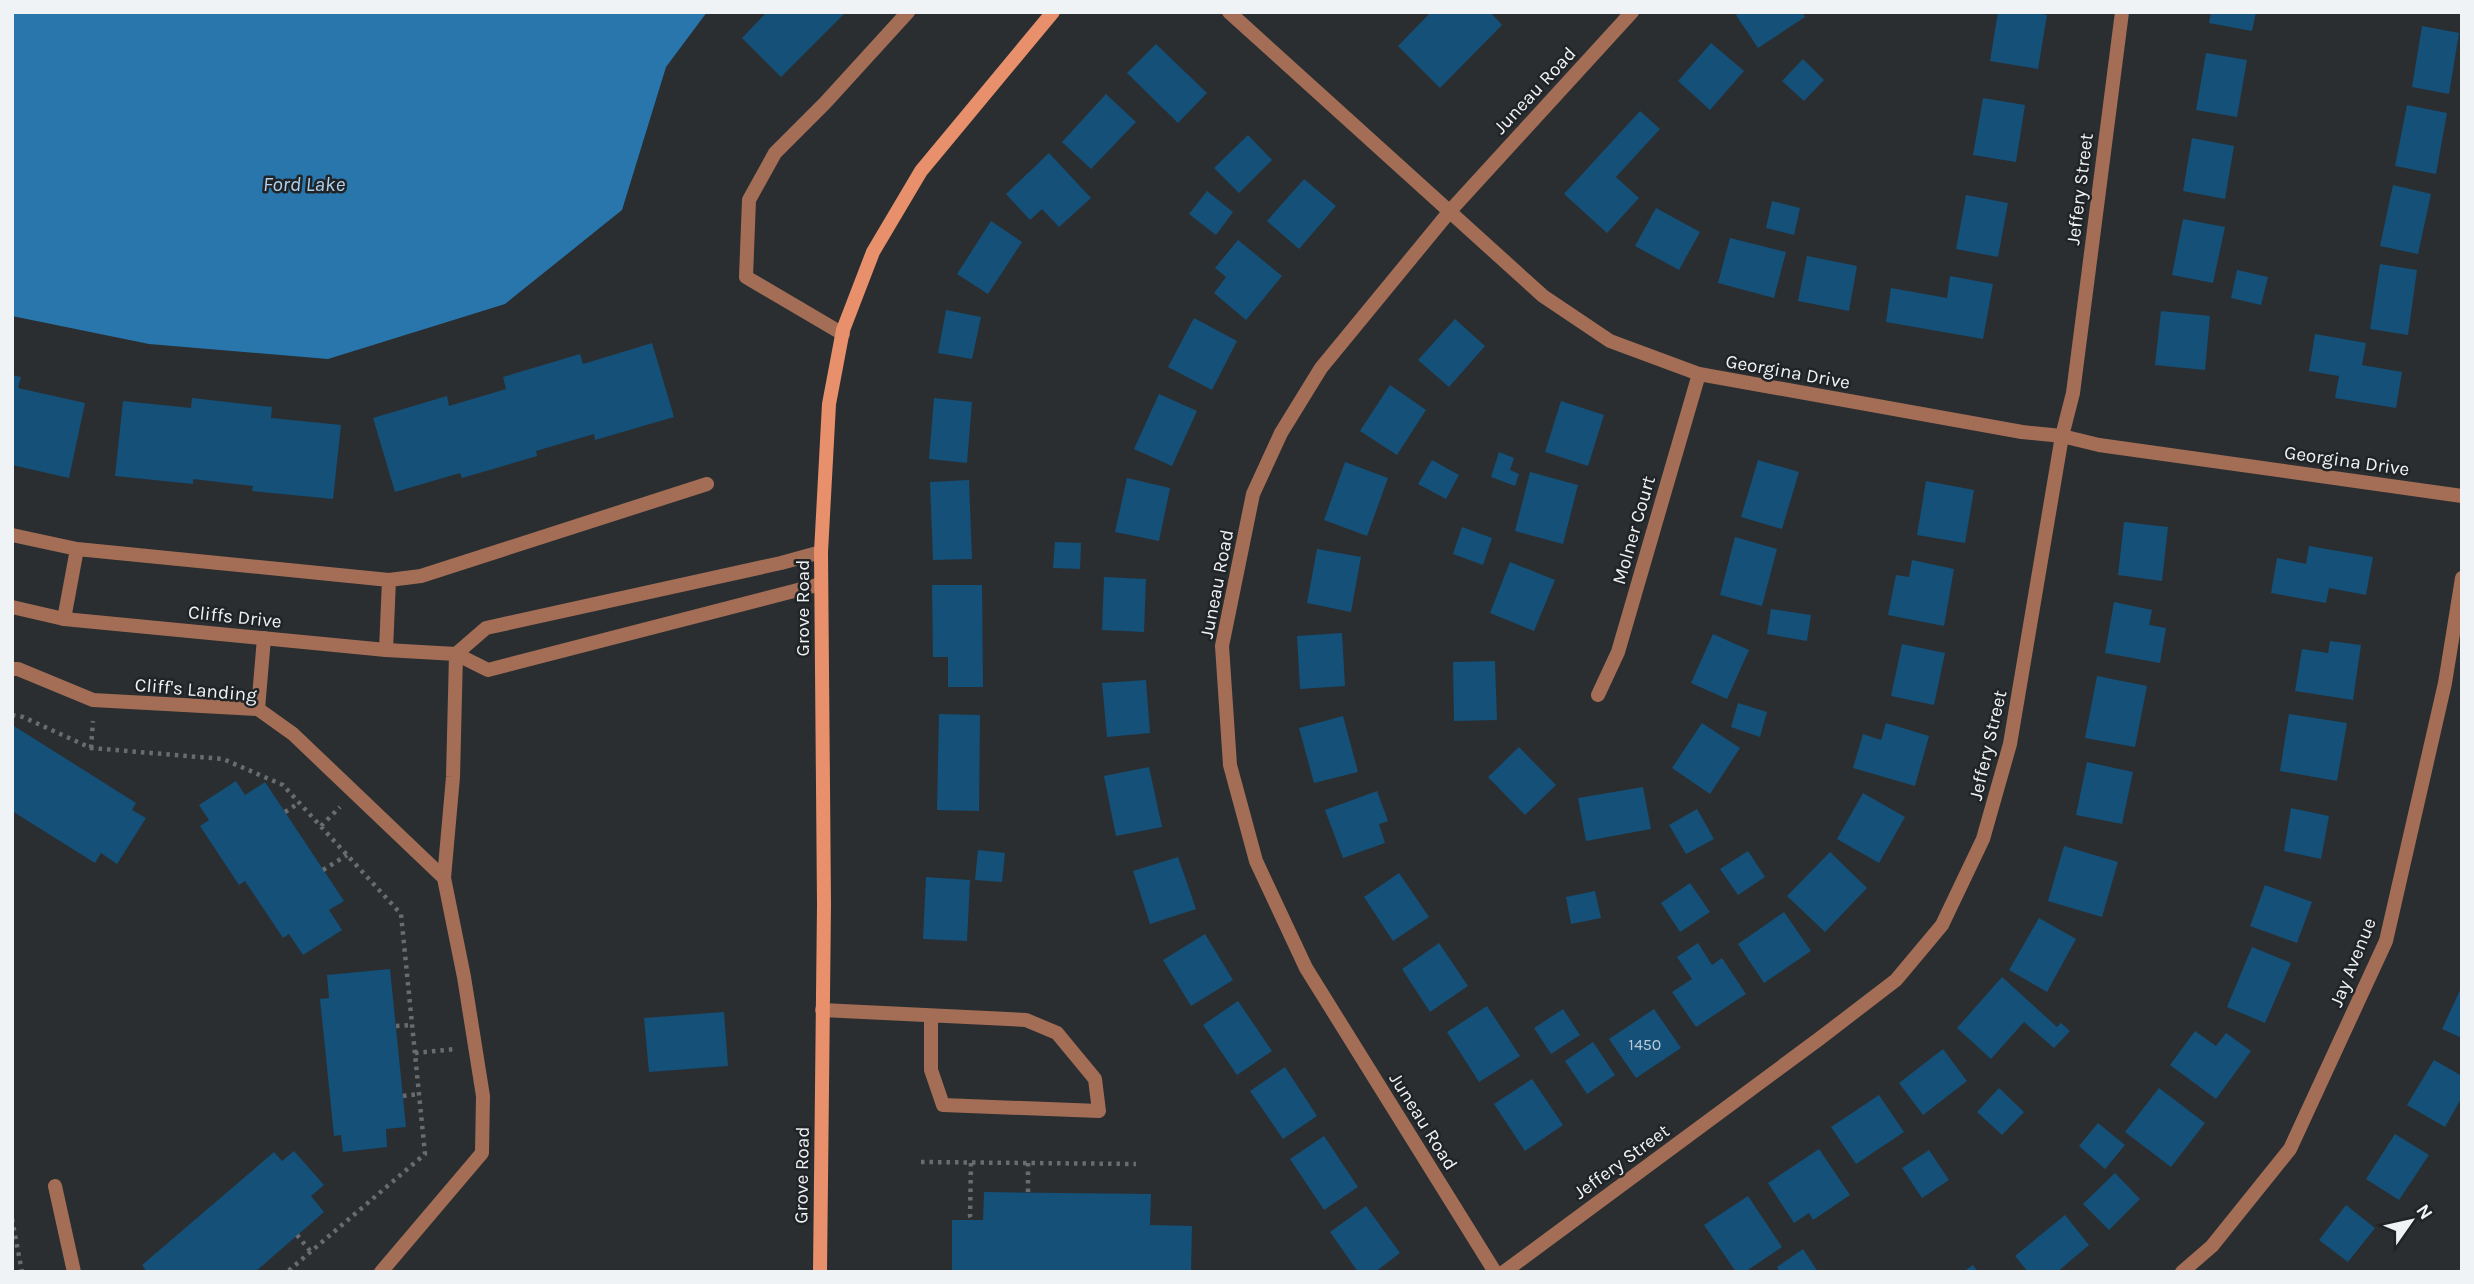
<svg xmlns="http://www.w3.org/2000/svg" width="2474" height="1284" viewBox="0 0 2474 1284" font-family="Karla,sans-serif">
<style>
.water{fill:#2976ac}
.building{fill:#145078}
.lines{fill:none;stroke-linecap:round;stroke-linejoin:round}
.path{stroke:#696c6f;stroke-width:4.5;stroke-dasharray:3.5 5;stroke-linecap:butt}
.lane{stroke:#a46e56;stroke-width:14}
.street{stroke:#a46e56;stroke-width:14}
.secondary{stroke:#e7906b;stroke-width:14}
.labels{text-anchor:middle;stroke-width:5;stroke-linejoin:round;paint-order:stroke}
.number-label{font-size:16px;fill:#b9cad6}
.street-label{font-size:19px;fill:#f0f3f5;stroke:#212427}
.water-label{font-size:21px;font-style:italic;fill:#aed2f0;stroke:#212427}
</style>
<rect width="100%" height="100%" fill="#2a2e31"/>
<!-- water -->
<path class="water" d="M12 12H707L666 67 622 210 505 304 328 359 149 344 12 316Z"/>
<!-- building -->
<path class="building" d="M767 12H846L781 77 742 38Z
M1431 12H1490L1502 25 1440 88 1398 46Z
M1740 12H1802L1805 17 1758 48 1736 15Z
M1998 12H2030L2047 15 2038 69 1990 61Z
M2211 12H2256L2252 31 2209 23Z
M2422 26 2459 33 2449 94 2412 87Z
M1711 43 1744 71 1710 110 1678 81Z
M1156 44 1207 93 1178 123 1127 73Z
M2206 53 2247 60 2237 117 2196 110Z
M1803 59 1824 80 1804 101 1782 81Z
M1106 94 1136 122 1091 169 1062 142Z
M1983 98 2025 105 2016 162 1973 155Z
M2407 105 2447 113 2436 174 2395 166Z
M1640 111 1660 129 1616 177 1639 198 1607 233 1564 194Z
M1248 135 1272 160 1239 193 1214 168Z
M2192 138 2234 146 2225 199 2183 191Z
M1049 153 1091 198 1059 227 1042 209 1030 220 1006 194Z
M1304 179 1336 206 1299 249 1267 221Z
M2393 185 2431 194 2418 254 2380 246Z
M1207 191 1233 212 1216 235 1189 214Z
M1966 195 2008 203 1998 257 1956 249Z
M1772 201 1800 208 1794 235 1766 228Z
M1656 208 1700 232 1679 270 1635 246Z
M2183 219 2225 227 2213 283 2172 275Z
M991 221 1022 242 988 294 957 274Z
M1730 238 1786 252 1774 298 1718 283Z
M1238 240 1282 276 1246 320 1214 293 1226 277 1215 268Z
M1807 256 1857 266 1849 311 1798 301Z
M2380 264 2417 270 2408 335 2370 329Z
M2237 270 2268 277 2261 305 2231 298Z
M1950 276 1993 284 1983 339 1886 322 1891 288 1947 298Z
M946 310 981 317 972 359 938 353Z
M2161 311 2210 316 2205 370 2155 365Z
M1194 318 1237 341 1212 390 1168 367Z
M1455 319 1485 346 1449 387 1418 360Z
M2315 334 2366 343 2362 365 2402 372 2396 408 2335 398 2339 376 2309 371Z
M652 343 674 417 595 440 594 434 536 451 537 456 462 478 460 473 395 492 373 418 447 396 449 406 506 389 503 377 580 354 583 364Z
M12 375 21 377 18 388 85 403 69 478 12 465Z
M1390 385 1426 410 1397 455 1360 431Z
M1159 394 1197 411 1172 466 1134 449Z
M192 398 272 407 271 418 341 425 333 499 252 491 253 486 193 479V484L115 476 123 401 191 408Z
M934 398 972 402 967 463 929 459Z
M1561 401 1604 415 1588 466 1545 452Z
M1499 452 1514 458 1510 470 1519 474 1515 486 1491 477Z
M1432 460 1459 475 1446 499 1418 484Z
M1758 460 1799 472 1782 529 1741 517Z
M1345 462 1388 478 1367 536 1324 520Z
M1530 472 1578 485 1563 544 1515 531Z
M1127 478 1170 488 1159 541 1115 532Z
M969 480 972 559 933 560 930 482Z
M1926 481 1974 490 1965 543 1917 535Z
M2124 522 2168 527 2162 581 2118 575Z
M1462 527 1492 538 1483 565 1453 554Z
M1735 537 1777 549 1762 606 1720 595Z
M1055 542 1081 543 1080 569 1053 568Z
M2309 546 2373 557 2366 595 2329 588 2326 603 2271 593 2277 558 2306 564Z
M1317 549 1361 557 1351 612 1307 603Z
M1912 560 1954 569 1944 626 1888 615 1896 575 1909 577Z
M1510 562 1555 580 1534 631 1490 613Z
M1104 577 1146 579 1144 632 1102 630Z
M932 585H982L983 687H948V657H933Z
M2114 602 2152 610 2149 625 2166 628 2160 663 2105 653Z
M1771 609 1811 615 1807 641 1767 634Z
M1342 633 1345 686 1300 689 1297 636Z
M1713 634 1749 650 1727 699 1691 683Z
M2330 641 2361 645 2353 700 2295 691 2302 649 2328 653Z
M1902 644 1945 653 1934 705 1891 696Z
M1495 661 1497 720 1454 721 1453 662Z
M2097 676 2147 686 2135 747 2085 738Z
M1146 680 1150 733 1107 737 1102 683Z
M1738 703 1767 712 1760 737 1731 727Z
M939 714 980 715 979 811 937 810Z
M2289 714 2347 723 2337 781 2280 771Z
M1343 716 1358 772 1314 783 1299 728Z
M1702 723 1740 748 1710 794 1672 768Z
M1886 723 1929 736 1915 786 1853 768 1863 734 1881 740Z
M14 726 136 803 132 810 146 818 117 864 101 853 95 863 12 811V729Z
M1519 747 1556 785 1525 815 1488 777Z
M2087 762 2133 772 2122 824 2076 815Z
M1149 767 1162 827 1116 836 1104 776Z
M236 781 245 795 265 782 344 901 329 910 342 930 303 955 289 934 283 938 245 881 239 885 200 826 209 820 199 805Z
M1643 787 1651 829 1586 841 1578 798Z
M1377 791 1388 821 1379 824 1385 843 1343 858 1325 810Z
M1863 793 1905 817 1879 863 1837 839Z
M2291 808 2329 816 2321 859 2284 851Z
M1697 809 1714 839 1686 854 1669 825Z
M2064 846 2118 862 2102 917 2048 901Z
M978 850 1005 853 1002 882 975 880Z
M1748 851 1765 877 1738 895 1720 869Z
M1830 852 1867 888 1825 932 1787 896Z
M1178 857 1196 909 1150 924 1133 871Z
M1399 873 1429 917 1393 941 1364 897Z
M926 877 970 880 967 941 923 939Z
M1690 883 1710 912 1680 932 1661 903Z
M2265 885 2312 902 2297 943 2250 926Z
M1595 891 1601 918 1571 924 1566 897Z
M1784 912 1811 951 1764 983 1738 944Z
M2039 918 2076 939 2047 992 2009 970Z
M1205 934 1233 980 1191 1006 1163 960Z
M1439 943 1468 986 1430 1012 1402 969Z
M1698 943 1712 965 1722 958 1746 994 1696 1027 1672 992 1692 979 1677 957Z
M2252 947 2291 963 2265 1023 2227 1007Z
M390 969 406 1127 386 1129 387 1147 343 1152 341 1135 334 1136 320 999 329 998 327 975Z
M2002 977 2057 1027 2061 1023 2070 1031 2054 1048 2024 1022 1991 1059 1957 1028Z
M2462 986V1038L2442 1029Z
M1238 1001 1272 1051 1237 1075 1203 1025Z
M1487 1006 1520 1056 1479 1082 1447 1032Z
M1563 1009 1580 1035 1551 1054 1534 1028Z
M1654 1009 1681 1048 1636 1078 1609 1039Z
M724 1012 728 1066 649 1072 644 1018Z
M2195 1031 2216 1046 2226 1033 2251 1051 2216 1099 2170 1065Z
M1593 1042 1615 1075 1587 1094 1565 1061Z
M1943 1049 1967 1081 1923 1115 1899 1083Z
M2434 1060 2462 1076V1097L2445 1127 2407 1105Z
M1285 1067 1317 1116 1283 1139 1250 1091Z
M1532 1079 1563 1125 1525 1151 1494 1104Z
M1999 1088 2024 1112 2002 1135 1977 1112Z
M2159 1088 2205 1123 2171 1167 2125 1132Z
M1879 1095 1904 1132 1856 1164 1831 1127Z
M2098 1123 2125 1145 2105 1169 2079 1146Z
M2395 1134 2429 1155 2399 1200 2366 1179Z
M1324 1136 1358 1187 1324 1210 1290 1159Z
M1819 1149 1850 1195 1813 1220 1809 1213 1794 1223 1768 1183Z
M1929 1150 1949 1180 1922 1198 1902 1168Z
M294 1151 324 1185 311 1196 324 1212 255 1272H147L142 1265 274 1152 282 1161Z
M2115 1173 2140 1199 2109 1230 2083 1204Z
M984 1192 1151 1194 1150 1225 1192 1226 1191 1272H952V1220H983Z
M1748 1196 1782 1247 1745 1272H1736L1704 1225Z
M2346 1205 2375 1228 2348 1262 2319 1240Z
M1366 1206 1400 1253 1375 1272H1358L1330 1232Z
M2065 1215 2089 1245 2057 1272H2028L2015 1256Z
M1803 1249 1818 1272H1780L1777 1267Z
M1973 1265 1978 1272H1963Z"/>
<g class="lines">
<!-- path -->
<path class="path" d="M12 715 23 717 91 748 223 759 283 785 347 855 401 914 425 1154 287 1272
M91 748 93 721
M285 812 299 803
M321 826 340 807
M323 870 347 855
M396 1026 412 1025
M415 1053 456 1049
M403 1096 419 1094
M921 1162 1136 1164
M971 1163 970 1216 972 1220
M1028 1163V1193
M12 1219 22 1272
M297 1235 311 1252"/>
<!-- lane -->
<path class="lane" d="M843 334 746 277 749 200 775 153 825 103 908 12
M12 535 77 549 389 580 421 576 707 484
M64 619 77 549
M386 650 389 580
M258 709 264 638
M822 1010 1026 1020 1057 1033 1095 1079 1099 1111 943 1105 931 1070V1016"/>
<!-- street -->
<path class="street" d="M1229 12 1543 296 1610 341 1699 374 2022 432 2062 436 2099 445 2462 496
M12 607 64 619 386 650 456 654 488 670 821 584
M456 654 486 628 781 563 821 552
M12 669H18L93 700 258 709 293 734 444 878
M1598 695 1618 652 1699 374
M55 1186 74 1272
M381 1272 482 1153 483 1096 464 977 444 878 453 777 456 654
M1495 1272 1306 968 1256 861 1230 765 1222 646 1253 494 1281 433 1321 368 1450 211 1632 12
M1504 1272 1819 1039 1896 980 1942 925 1983 839 2010 744 2062 436 2073 393 2122 12
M2182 1272 2212 1246 2290 1149 2386 941 2445 683 2462 578"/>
<!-- secondary -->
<path class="secondary" d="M820 1272 824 904 821 552 829 404 843 330 873 252 921 171 1053 12"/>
</g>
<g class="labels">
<!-- number labels -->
<g class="number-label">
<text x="1645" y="1050">1450</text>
</g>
<!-- street labels -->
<g class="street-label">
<text transform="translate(1534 90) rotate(-47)" y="7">Juneau Road</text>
<text transform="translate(2079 189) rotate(-83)" y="7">Jeffery Street</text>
<text transform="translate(1788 371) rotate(10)" y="7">Georgina Drive</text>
<text transform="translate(2347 460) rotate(8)" y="7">Georgina Drive</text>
<text transform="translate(1633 530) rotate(-74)" y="7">Molner Court</text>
<text transform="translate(1216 584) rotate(-79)" y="7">Juneau Road</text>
<text transform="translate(802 608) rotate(-90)" y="7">Grove Road</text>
<text transform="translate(235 616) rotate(6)" y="7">Cliffs Drive</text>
<text transform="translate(196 689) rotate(5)" y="7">Cliff's Landing</text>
<text transform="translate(1987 745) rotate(-77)" y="7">Jeffery Street</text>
<text transform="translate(2352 962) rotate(-68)" y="7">Jay Avenue</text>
<text transform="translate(1424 1121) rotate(58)" y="7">Juneau Road</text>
<text transform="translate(1621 1161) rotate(-36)" y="7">Jeffery Street</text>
<text transform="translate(801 1175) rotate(-89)" y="7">Grove Road</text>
</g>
<!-- water labels -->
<g class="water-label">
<text x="304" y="191">Ford Lake</text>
</g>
</g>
<!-- border -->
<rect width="2474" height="1284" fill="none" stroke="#f0f3f5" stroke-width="28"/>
<!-- north arrow -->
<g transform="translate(2411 1221) rotate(56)" stroke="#212427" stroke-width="5" paint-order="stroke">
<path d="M0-5L12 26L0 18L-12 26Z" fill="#f0f3f5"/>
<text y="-10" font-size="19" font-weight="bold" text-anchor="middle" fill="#f0f3f5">N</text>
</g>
</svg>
